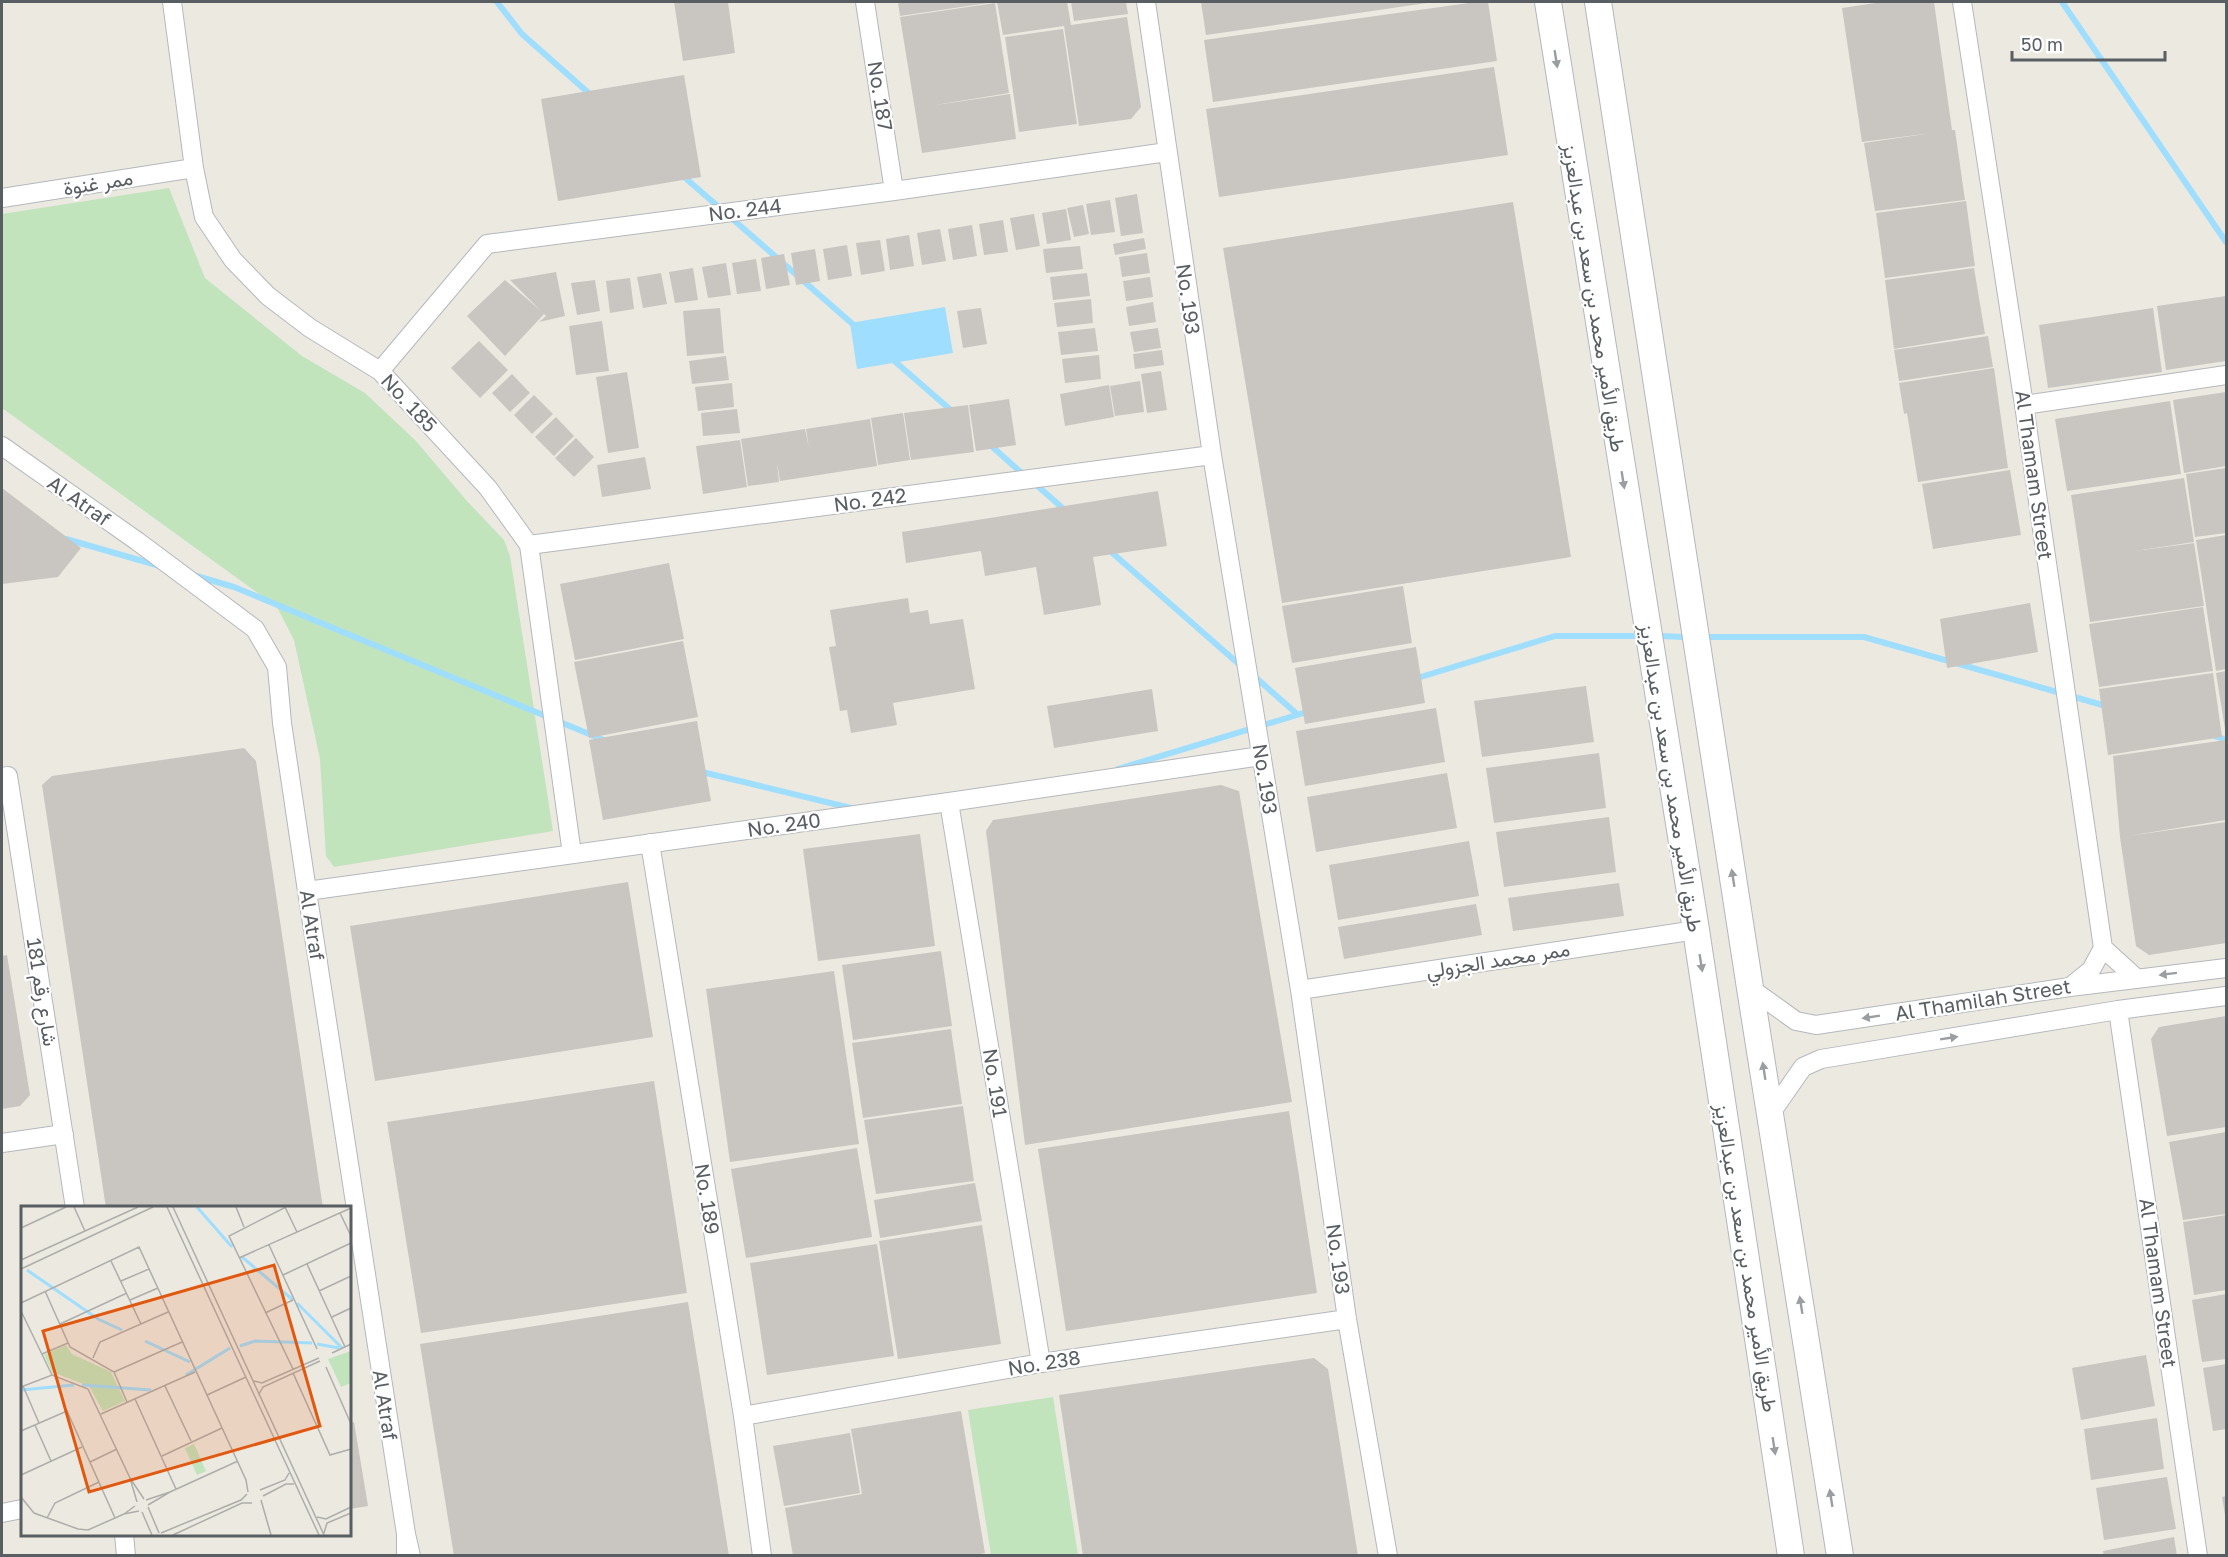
<svg xmlns="http://www.w3.org/2000/svg" width="2228" height="1557" viewBox="0 0 2228 1557" font-family="'Golos Text',Vazirmatn,sans-serif">
<style>
.green{fill:#c1e4bd}
.water{fill:#9fdefe}
.lines{fill:none;stroke-linecap:round;stroke-linejoin:round}
.stream{stroke:#9fdefe;stroke-width:6}
.building{fill:#c9c5c0}
.minor-casing{stroke:#b4b8bc;stroke-width:20}
.secondary-casing{stroke:#b3b7bc;stroke-width:28}
.minor{stroke:#fff;stroke-width:18}
.secondary{stroke:#fff;stroke-width:26}
.oneway{fill:#9b9ea1}
.labels{text-anchor:middle;stroke-width:4.5;stroke-linejoin:round;paint-order:stroke}
.street-label{font-size:20px;fill:#595e62;stroke:#fff}
.inset-river{fill:none;stroke:#9fdefe;stroke-width:3}
.inset-road{fill:none;stroke:#adadaa;stroke-width:1.5}
.view{fill:#e15910;fill-opacity:0.15;stroke:#e15910;stroke-width:3}
.inset-edge{fill:none;stroke:#595e62;stroke-width:3}
</style>
<rect width="100%" height="100%" fill="#ece9e1"/>
<!-- green -->
<path class="green" d="M169 188 205 278 302 356 365 393 416 441 466 500 504 540 510 556 553 831 334 867 326 856 320 759 294 640 277 607 2 408V214Z
M1053 1397 1078 1555H991L968 1410Z"/>
<!-- water -->
<path class="water" d="M945 307 953 353 857 369 850 323Z"/>
<g class="lines">
<!-- stream -->
<path class="stream" d="M497 2 522 34 592 96
M2062 2 2226 242
M683 176 721 209
M728 215 856 327
M891 358 953 412
M988 443 1025 476
M1033 482 1066 511
M66 539 160 566
M1109 550 1241 666
M193 575 234 587 606 741
M1661 636 1684 637
M1709 637H1864L2106 706
M1254 676 1297 714
M1414 679 1555 636H1636
M2212 735 2226 740
M1118 769 1310 711
M698 771 851 808"/>
</g>
<!-- building -->
<path class="building" d="M674 2H728L735 53 683 61Z
M898 2H988V3L900 16Z
M997 2H1067L1071 25 1127 17 1141 107 1131 119 1079 126 1064 26 1003 35Z
M1071 2H1126L1128 14 1074 21Z
M1201 2H1427V3L1206 35Z
M1476 2H1488L1497 61 1213 102 1204 40Z
M1882 2H1934L1952 130H1955L1965 200 1875 211 1864 143 1932 133 1862 142 1842 8Z
M995 3 1009 93 929 106 1010 94 1016 139 922 153 900 17Z
M1063 29 1077 124 1019 132 1005 37Z
M1494 67 1508 155 1219 197 1206 109Z
M684 75 701 177 558 201 541 99Z
M1137 194 1143 233 1121 236 1115 198Z
M1110 200 1115 232 1091 235 1086 204Z
M1966 201 1975 266 1885 278 1876 213Z
M1513 202 1571 557 1282 603 1223 248Z
M1083 205 1089 234 1074 237 1067 208Z
M1066 209 1071 240 1047 244 1042 213Z
M1034 214 1040 246 1016 250 1010 218Z
M1003 220 1008 252 984 255 979 224Z
M972 225 977 256 953 260 948 229Z
M940 229 946 261 922 265 917 233Z
M909 235 914 266 890 270 886 239Z
M1144 238 1146 249 1115 255 1113 244Z
M880 240 885 271 861 275 856 243Z
M847 245 852 276 828 280 823 249Z
M1080 246 1083 269 1046 273 1043 249Z
M815 249 820 281 796 285 791 253Z
M1147 253 1150 273 1122 277 1119 257Z
M784 254 790 285 766 289 761 258Z
M756 259 761 291 737 294 732 263Z
M726 263 731 295 708 298 702 267Z
M693 268 698 300 675 303 669 272Z
M1974 268 1985 334 1894 349 1885 280Z
M556 272 565 316 539 322 546 316 544 314 505 356 467 316 505 280 540 310 510 280Z
M661 273 667 304 643 308 637 277Z
M1087 273 1090 296 1053 300 1050 277Z
M1150 277 1153 297 1126 301 1123 281Z
M630 278 634 309 610 313 606 281Z
M595 280 600 311 577 315 571 283Z
M2226 296V361L2166 370 2157 306Z
M1091 299 1093 323 1057 327 1054 303Z
M1153 302 1156 322 1129 326 1126 307Z
M720 308 724 353 687 356 683 311Z
M981 308 987 344 963 348 957 311Z
M2153 308 2162 372 2048 388 2039 325Z
M602 321 609 371 576 375 569 326Z
M1095 328 1098 351 1061 355 1058 332Z
M1158 328 1161 348 1134 352 1130 332Z
M1988 336 1993 367 1899 381 1894 350Z
M479 341 508 370 480 398 451 368Z
M1162 350 1164 365 1135 369 1133 354Z
M1099 355 1101 379 1065 383 1062 359Z
M726 356 729 380 692 384 689 361Z
M1994 368 2008 468 1918 482 1907 413 1904 414 1899 383Z
M1161 371 1167 410 1147 413 1141 374Z
M627 372 639 448 608 453 596 377Z
M512 374 530 393 510 412 492 393Z
M1140 381 1144 412 1115 416 1110 386Z
M732 383 734 407 698 411 695 387Z
M1109 385 1114 417 1065 426 1060 394Z
M2226 392V466L2184 473 2173 400Z
M534 395 553 414 532 434 514 415Z
M1009 399 1016 445 976 451 969 405Z
M2170 401 2181 474 2067 491 2055 419Z
M968 405 974 452 911 460 904 413Z
M737 409 740 433 703 436 701 413Z
M903 413 910 460 878 465 871 418Z
M556 417 574 436 554 456 535 437Z
M870 419 877 466 780 481 777 462 779 482 748 486 741 439 805 429 809 448 806 429Z
M576 438 594 457 574 477 555 458Z
M740 440 747 487 703 494 696 446Z
M645 457 651 489 602 497 597 465Z
M2226 468V533L2195 537 2186 474Z
M2010 470 2021 535 1933 549 1922 484Z
M2184 478 2194 542 2128 552 2194 543 2204 606 2090 622 2071 495Z
M2 488 81 548 58 577 2 584Z
M1158 491 1167 546 1093 557 1101 605 1044 615 1036 567 985 576 981 551 906 563 902 532Z
M2226 535V669L2216 671 2196 540Z
M669 563 684 639 575 660 560 584Z
M1403 586 1412 643 1292 663 1282 606Z
M908 598 910 613 928 610 930 624 963 619 975 689 893 703 897 725 851 733 847 710 840 711 829 647 836 646 830 610Z
M2030 603 2038 652 1947 668 1940 619Z
M2203 607 2213 671 2099 687 2089 624Z
M683 641 698 717 589 738 574 662Z
M1416 647 1425 703 1305 724 1295 668Z
M2226 671V729H2225L2216 673Z
M2213 673 2222 737 2108 755 2099 689Z
M1586 686 1594 742 1482 757 1474 701Z
M1152 689 1158 731 1054 748 1047 706Z
M1436 708 1445 762 1305 786 1296 731Z
M697 721 711 801 603 820 589 740Z
M2226 740V820L2128 836 2226 822V943L2149 955 2136 946 2120 837 2113 756Z
M244 748 256 761 323 1208H106L42 785 52 776Z
M1599 753 1606 808 1494 823 1486 768Z
M1447 773 1457 828 1316 852 1307 797Z
M1221 785 1239 791 1292 1102 1025 1145 986 831 993 820Z
M1609 817 1616 872 1504 887 1496 832Z
M920 834 935 946 818 961 803 849Z
M1469 841 1479 896 1338 920 1329 865Z
M628 882 653 1037 375 1081 350 926Z
M1619 883 1624 916 1513 931 1508 898Z
M1476 904 1482 935 1344 959 1338 927Z
M941 951 952 1026 853 1040 842 965Z
M7 955 30 1095 20 1106 2 1109V956Z
M834 971 859 1144 730 1162 706 989Z
M2226 1016V1127L2167 1136 2151 1039 2159 1027Z
M951 1029 962 1104 863 1118 852 1043Z
M654 1081 687 1293 421 1333 387 1122Z
M963 1106 974 1181 876 1194 864 1120Z
M1289 1111 1317 1293 1066 1331 1038 1149Z
M2226 1132V1214L2183 1220 2169 1142Z
M857 1148 872 1237 746 1258 731 1169Z
M975 1183 982 1221 880 1238 874 1200Z
M2226 1215V1290L2194 1295 2183 1222Z
M982 1225 1001 1344 898 1359 879 1241Z
M877 1244 894 1356 767 1375 750 1263Z
M2226 1294V1359L2202 1362 2192 1300Z
M688 1302 729 1556H454L420 1344Z
M2146 1355 2155 1406 2081 1420 2072 1368Z
M1314 1358 1328 1369 1358 1556H1083L1059 1395Z
M2226 1364V1429L2213 1431 2203 1368Z
M961 1411 985 1553 971 1556H793L785 1508 862 1494 851 1429Z
M2157 1418 2164 1469 2091 1480 2084 1429Z
M354 1422 368 1506 350 1509V1423Z
M850 1433 860 1493 784 1506 773 1446Z
M2167 1477 2176 1529 2104 1540 2096 1488Z
M2226 1496V1515H2225L2222 1497Z
M2174 1537 2177 1556H2104L2103 1551Z"/>
<g class="lines">
<!-- minor casing -->
<g class="minor-casing">
<path id="minor" d="M172 2 194 168 204 217 233 260 268 296 310 328 380 371 488 488 529 545 572 854
M865 2 894 191
M1146 2 1212 455 1300 990 1347 1319 1388 1556
M1962 2 2024 405 2103 948 2091 970 2070 987
M2 198 194 168
M380 371 487 244 894 191 1167 152
M2024 405 2226 375
M2 446 137 541 255 629 277 667 282 723 307 891 406 1534
M529 545 1212 455
M2 777 8 776 75 1208
M949 802 1041 1363
M650 843 743 1416 762 1556
M307 891 949 802 1261 756
M2103 948 2136 978
M1750 988 1796 1021 1816 1025 2070 987 2226 968
M1300 990 1696 930
M2118 1010 2198 1556
M1771 1113 1803 1067 1821 1059 2118 1010 2226 996
M2 1143 64 1134
M743 1416 1041 1363 1347 1319
M2 1513 22 1509
M124 1534 126 1556
M406 1556V1534L411 1556"/>
</g>
<!-- secondary casing -->
<g class="secondary-casing">
<path id="secondary" d="M1548 2 1696 930 1791 1556
M1598 2 1750 988 1840 1556"/>
</g>
<!-- minor -->
<use href="#minor" class="minor"/>
<!-- secondary -->
<use href="#secondary" class="secondary"/>
</g>
<!-- one-way arrows -->
<defs><path id="oneway-solid" d="M-6-.8H1V-3.2L6.5 0L1 3.2V.8H-6Z" transform="scale(1.5)"/></defs>
<g class="oneway">
<use href="#oneway-solid" transform="translate(1556 59) rotate(81)"/>
<use href="#oneway-solid" transform="translate(1623 480) rotate(81)"/>
<use href="#oneway-solid" transform="translate(1733 878) rotate(-99)"/>
<use href="#oneway-solid" transform="translate(1701 963) rotate(81)"/>
<use href="#oneway-solid" transform="translate(2168 974) rotate(173)"/>
<use href="#oneway-solid" transform="translate(1871 1017) rotate(171)"/>
<use href="#oneway-solid" transform="translate(1949 1038) rotate(-9)"/>
<use href="#oneway-solid" transform="translate(1764 1071) rotate(-99)"/>
<use href="#oneway-solid" transform="translate(1801 1305) rotate(-99)"/>
<use href="#oneway-solid" transform="translate(1774 1446) rotate(81)"/>
<use href="#oneway-solid" transform="translate(1831 1498) rotate(-99)"/>
</g>
<g class="labels">
<!-- street labels -->
<g class="street-label">
<text transform="translate(880 96) rotate(81)" y="7">No. 187</text>
<text transform="translate(98 183) rotate(-9)" y="7">ممر غنوة</text>
<text transform="translate(745 210) rotate(-7)" y="7">No. 244</text>
<text transform="translate(1594 298) rotate(81)" y="7">طريق الأمير محمد بن سعد بن عبدالعزيز</text>
<text transform="translate(1188 299) rotate(82)" y="7">No. 193</text>
<text transform="translate(409 403) rotate(47)" y="7">No. 185</text>
<text transform="translate(2034 475) rotate(82)" y="7">Al Thamam Street</text>
<text transform="translate(870 500) rotate(-8)" y="7">No. 242</text>
<text transform="translate(79 501) rotate(35)" y="7">Al Atraf</text>
<text transform="translate(1671 778) rotate(81)" y="7">طريق الأمير محمد بن سعد بن عبدالعزيز</text>
<text transform="translate(1265 779) rotate(81)" y="7">No. 193</text>
<text transform="translate(784 825) rotate(-8)" y="7">No. 240</text>
<text transform="translate(312 925) rotate(81)" y="7">Al Atraf</text>
<text transform="translate(1498 960) rotate(-9)" y="7">ممر محمد الجزولي</text>
<text transform="translate(42 992) rotate(81)" y="7">شارع رقم 181</text>
<text transform="translate(1983 1000) rotate(-9)" y="7">Al Thamilah Street</text>
<text transform="translate(995 1083) rotate(81)" y="7">No. 191</text>
<text transform="translate(707 1199) rotate(81)" y="7">No. 189</text>
<text transform="translate(1746 1258) rotate(81)" y="7">طريق الأمير محمد بن سعد بن عبدالعزيز</text>
<text transform="translate(1338 1259) rotate(82)" y="7">No. 193</text>
<text transform="translate(2158 1283) rotate(82)" y="7">Al Thamam Street</text>
<text transform="translate(1044 1363) rotate(-9)" y="7">No. 238</text>
<text transform="translate(385 1405) rotate(81)" y="7">Al Atraf</text>
</g>
</g>
<!-- overview -->
<g transform="translate(21 1206)">
<rect width="330" height="330" fill="#ece9e1"/>
<path d="M45 139 51 148 90 166 104 195 82 205 68 180 31 166 23 149ZM330 145V177L320 181 307 153ZM173 238 185 265 176 269 164 242Z" fill="#c1e4bd"/>
<path class="inset-river" d="M176 1 211 41M221 51 272 94M6 64 77 113 101 124M276 97 321 142M124 135 169 156M296 138 318 142M219 140 234 135 291 137M165 169 209 142M61 179 130 184M0 184 53 179"/>
<path class="inset-road" d="M53 1 64 25M146 1 298 329M152 1 303 329M215 1 223 21M264 1 276 26M265 1 208 30 272 163M319 7 330 30M0 22 45 1M248 39 296 143M218 52 330 2M0 54 117 1M90 55 120 118M286 58 324 141M0 63 132 1M262 69 330 37M100 75 128 63M24 85 49 141 93 166 106 196M298 85 330 70M109 94 137 82M0 97 118 41 225 274 227 286M0 105 31 169M244 107 272 94M311 111 330 102M39 118 106 87M311 147 330 138M21 148 47 137M72 152 79 136 147 106M305 161 330 218M93 166 161 136M272 167 309 249 330 243M233 175 241 177 298 152M2 180 18 217M144 180 170 235M0 181 31 169 67 183 109 272M238 188 242 181 299 155M186 189 225 171M114 193 155 283M80 208 174 166M14 219 30 255M0 225 46 205 94 312M141 250 201 222M69 256 96 243M0 269 61 241M239 284 264 274 268 267M149 286 217 255M242 290 265 278H273M0 291 13 307 57 323 67 324 103 308M125 294 149 286 127 299M240 294 250 329M116 296 109 272 123 293M114 300 103 308 118 305M127 301 138 327M121 306 131 329M296 311 305 313 330 301M26 312 34 297 78 276M140 327 220 294 226 288M303 327 306 317 330 307M152 329 221 297H231"/>
<path class="view" d="M253 59 299 220 68 286 22 125Z"/>
<rect width="330" height="330" class="inset-edge"/>
</g>
<!-- border -->
<rect width="2228" height="1557" fill="none" stroke="#595e62" stroke-width="6"/>
<!-- scale -->
<path d="M2012 51v9h153v-9" fill="none" stroke="#595e62" stroke-width="3"/>
<text x="2021" y="51" font-size="18" fill="#595e62" stroke="#ffffff" stroke-width="4.5" paint-order="stroke">50 m</text>
</svg>
